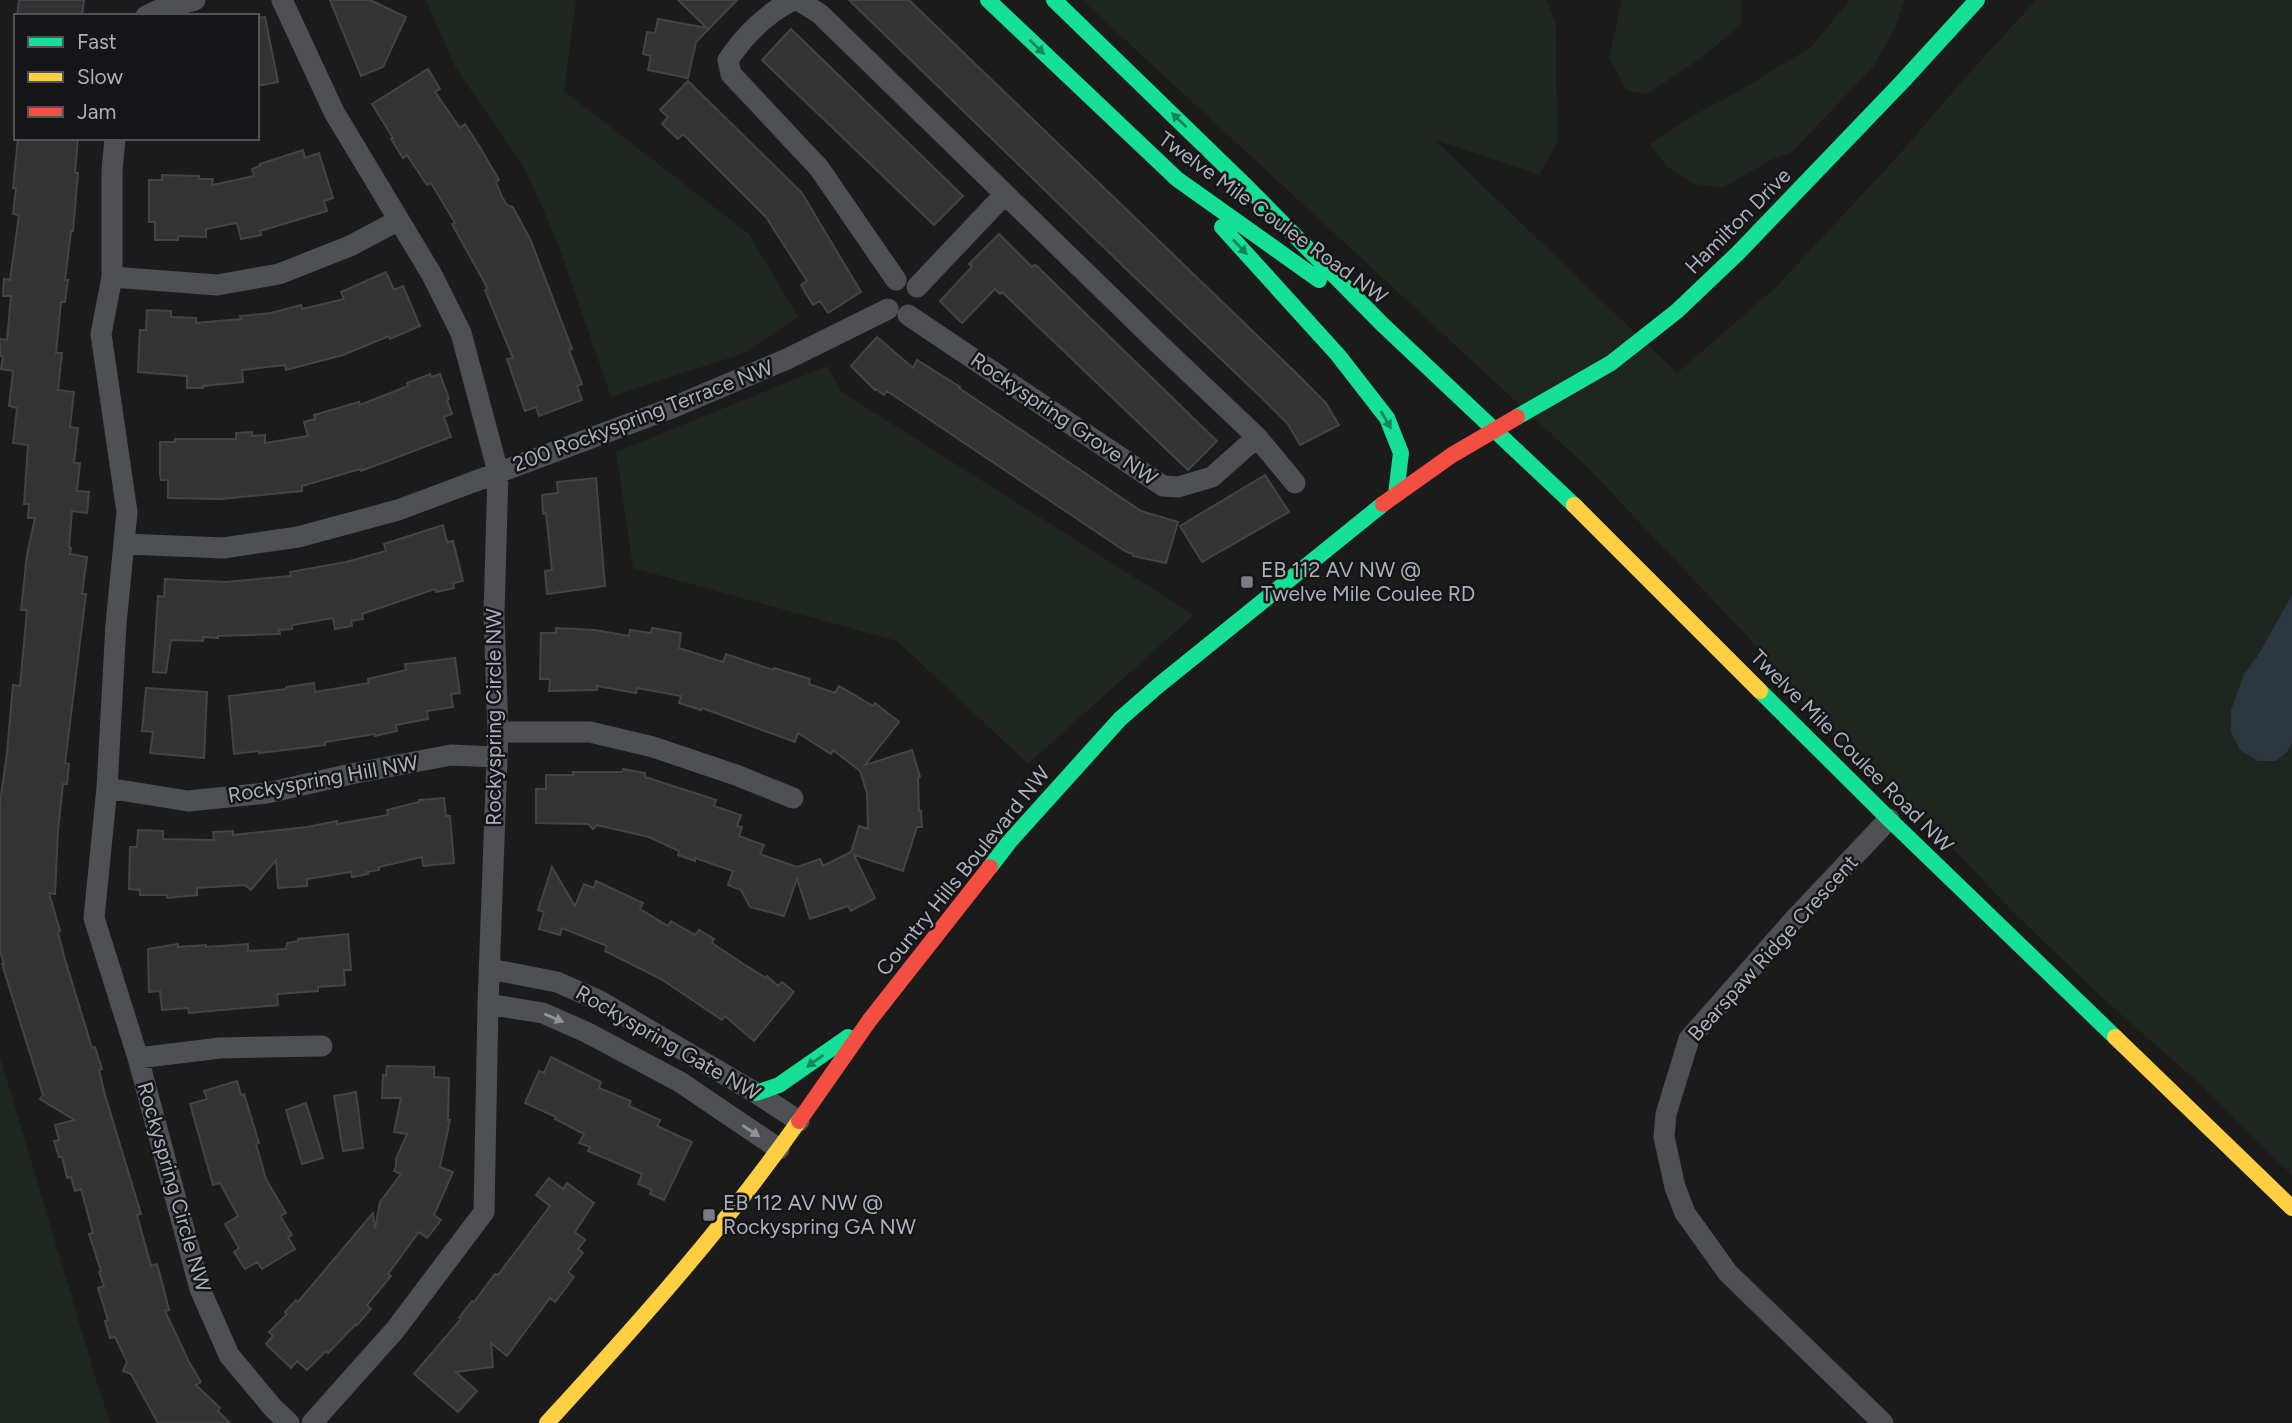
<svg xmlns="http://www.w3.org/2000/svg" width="2292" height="1423" viewBox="0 0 2292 1423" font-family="Figtree,sans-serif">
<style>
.green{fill:#1e261f}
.water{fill:#2c363e}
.building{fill:#333;stroke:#434447;stroke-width:2}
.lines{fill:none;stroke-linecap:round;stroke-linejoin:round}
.street{stroke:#4e5054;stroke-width:21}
.fast{stroke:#16e098;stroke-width:16}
.slow{stroke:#ffcf43;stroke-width:16}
.jam{stroke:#f24e42;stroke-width:16}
.oneway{fill:#16855e}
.oneway2{fill:#8f949d}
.poi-dot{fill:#797c84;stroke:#151517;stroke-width:2.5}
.labels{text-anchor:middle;stroke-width:5;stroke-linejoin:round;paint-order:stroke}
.street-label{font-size:21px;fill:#abb1bc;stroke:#151517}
.poi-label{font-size:21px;fill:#abb1bc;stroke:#151517;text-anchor:start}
</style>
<rect width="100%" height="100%" fill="#1b1b1b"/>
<!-- green -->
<path class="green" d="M426 0H576L564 91 749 234 798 317 744 353 611 397 557 241 524 167 455 67Z
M1082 0H1547L1556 24 1557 143 1539 175 1434 139 1677 373 1775 288 1897 157 1963 80 2036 0H2292V1175L2201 1085 2108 1003 2011 910 1949 844 1832 735 1746 635 1588 468Z
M1622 0H1741V25L1701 58 1647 94 1627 91 1609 57Z
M1850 0H1906L1903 3 1895 29 1873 67 1791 153 1773 159 1722 188 1695 184 1667 167 1650 144 1692 116 1734 94 1811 47Z
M827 366 842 392 1194 615 1028 764 897 641 633 568 616 452Z
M0 1057 96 1379 110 1423H0Z"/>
<!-- water -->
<path class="water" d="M2292 595V743L2287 752 2276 761H2258L2240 750 2231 732V710L2244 674 2257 657Z"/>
<!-- building -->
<path class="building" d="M19 0H84L82 16H17Z
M330 0H370L406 17 383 67 361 76Z
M678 0H737L696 42 688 78 648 70 651 56 643 54 647 32 655 33 658 19 707 28Z
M849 0H909L1293 370 1326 403 1339 425 1300 445 1288 424 1261 397 1125 268Z
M265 17 278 82 257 86V18Z
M791 29 963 196 934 225 762 60Z
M428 69 440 89 435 92 460 128 465 124 481 149 499 180 496 182 502 197 507 205 513 207 531 241 572 349 569 350 582 384 577 386 582 400 539 416 536 407 525 411 507 359 513 358 485 290 488 289 452 224 455 223 431 183 427 185 407 155 403 158 391 139 393 138 372 104Z
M688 81 802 193 861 292 828 313 820 301 813 305 801 285 807 281 766 217 683 134 678 139 662 124 668 117 660 110Z
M18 138H78L75 173H78L73 231H71L65 280H68L65 302H61L56 353H62L58 390 74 392 70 427 78 428 74 463H80L77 491 89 492 87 513 72 511 69 547 71 548 70 554 87 557 82 594H86L65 763 69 764 67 784H63L58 831 55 894 49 893 60 931 58 932 64 956 92 1048 95 1047 102 1069 99 1070 105 1095 141 1214 137 1215 151 1266 157 1264 163 1286 169 1310 165 1311 189 1362 201 1382 196 1385 220 1408 218 1411 230 1423H158L131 1374 123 1371 127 1362 115 1337 110 1338 105 1321 108 1320 98 1288 104 1286 99 1272 101 1271 89 1234 93 1233 81 1189 75 1191 71 1177 67 1178 62 1157H59L54 1141 59 1140 55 1125 74 1120 40 1099 43 1095 2 964H4L0 951V803L7 753 13 685 20 686 27 610H21L27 555 35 518H28L29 504H24L28 445 13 443 17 408 9 406 13 371 1 369 3 357 0 356V339L7 340 11 296H3L4 279 10 280 19 215 13 214 16 188H13Z
M303 150 305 158 319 153 333 198 324 201 327 211 260 231 261 235 241 239 237 223 206 229V237L178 236V240H155V222H149V180H162V175L199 176V179H213L212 185 254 176 252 169 260 166V164Z
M999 234 1032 267 1034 265 1037 266 1050 279 1217 441 1188 470 1002 292 1000 294 995 289 962 323 940 301 972 267 969 264Z
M386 272 394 290 403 286 420 326 390 339 389 336 343 355 286 370 285 365 242 370 243 382 203 386V388H187V376L138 372 140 330H146L147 310 171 311V317L196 318V323L241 319 240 316 271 313 301 305 302 309 344 299 341 292Z
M877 337 913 368 917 360 960 387 959 388 1141 511 1178 522 1166 563 1133 556V554L1125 551 887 391 884 395 876 389 875 390 851 366Z
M430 374 431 377 440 374 449 399 447 400 452 414 444 417 451 437 361 471 360 469 302 486V491L221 499 168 498V480H161L160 475V442H175V439H236V433L252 432V436L265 435V443L308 436 304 422 315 419 314 415 359 402 360 405 408 386 407 383Z
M1265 475 1289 512 1202 562 1180 526Z
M596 478 605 586 547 594 545 571 552 570 546 513 543 514 542 495 558 493 557 482Z
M443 525 447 542 453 541 463 581 453 583 454 588 436 592 435 589 362 614 363 619 351 621 352 626 335 629 333 618 292 625V629L279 630 280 634 218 636V638L203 637V641L171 640 166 673 153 672 158 596 164 597 165 579 225 582 291 576 290 572 346 562 386 551 384 544Z
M556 628 595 630 629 636 630 630 651 633 652 628 681 633 679 648 723 662 726 654 773 670 774 668 810 679 809 684 835 693 839 686 873 706 875 703 899 722 865 765 912 750 920 777 918 778 919 811H921L922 827H917L903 871 854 855 875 898 851 911 848 906 810 919 797 879 784 916 750 907 741 890 728 885 733 871 695 858V861L678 855 679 851 649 837 597 825 593 829 588 824 536 823V789H546V775H573V772H622L623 769 645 773V777L716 800 714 806 741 815 737 826 742 827 739 836 764 845 760 854 797 867 820 859 823 866 851 852 859 826 868 829 867 793 860 771 833 750 831 754 798 733 795 742 702 708 701 710 679 703 681 696 637 688 636 693 597 686V690L549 691 550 679H540L541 633H556Z
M455 658 460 693 451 694 453 707 427 711 428 719 396 725 397 731 375 736V734L325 742V745L259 753V751L234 754 229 696 286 689V687L314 683 315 692 369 683 368 679 406 670 405 664Z
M146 688 207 692 204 758 150 753 153 732 142 731Z
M444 798 446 816H450L454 863 423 866 422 857 379 867V870L367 872 368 874 352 877 351 872 307 879V886L278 888 276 860 251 890 245 885 197 888V895L167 898V895H140V890L129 889 130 847H137L138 830 163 831V839L214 840 213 832 233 831V835L307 827 337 821V824L388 815 387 810 419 802V800Z
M552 867 575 906 584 884 594 888 596 881 643 903 640 909 668 926 671 921 695 935 699 930 714 939 712 943 742 963 766 978 767 976 778 986 782 982 794 992 754 1041 725 1016 722 1020 661 979 605 951 607 946 562 928 560 935 539 929 544 912 538 910Z
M348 934 351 970H344L345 985 318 987V991L277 994 278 1005 189 1013 188 1008 162 1010 160 991 149 992 148 949 178 944V947L206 945V947L248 944V951L286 949 287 943 298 941V939Z
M551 1057 601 1082 599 1088 631 1101 629 1106 660 1120 657 1126 692 1142 664 1200 650 1194 652 1190 638 1184 642 1174 588 1151 590 1147 579 1143 584 1134 555 1119 556 1117 525 1103 539 1071 544 1073Z
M387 1066 434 1067V1077L449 1078 448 1120H450L440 1167 453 1172 434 1215 441 1220 427 1238 419 1232 388 1274 391 1276 367 1305 371 1309 357 1325 356 1324 328 1353 326 1351 307 1370 297 1361 291 1368 266 1344 273 1336 269 1332 287 1314 285 1312 296 1300 298 1302 373 1213 375 1229 380 1202 401 1174 394 1171 396 1166V1159L407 1134 394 1132 401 1098H382L383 1075 386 1076Z
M237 1081 241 1095 244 1094 259 1143 256 1144 266 1179 286 1213 280 1216 292 1235 288 1237 295 1249 262 1269 257 1262 245 1269 234 1252 239 1248 225 1224 238 1216 220 1183 213 1185 190 1104 207 1099 204 1091Z
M356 1092 363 1148 343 1151 334 1096Z
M306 1103 323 1158 302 1164 286 1110Z
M549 1178 563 1189 567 1183 594 1203 575 1232 585 1240 578 1249 583 1253 568 1272 574 1277 555 1302 550 1298 507 1356 491 1343 493 1367 456 1372 477 1391 458 1412 414 1374 461 1319 459 1318 472 1301 474 1302 495 1274 498 1275 550 1206 536 1195Z"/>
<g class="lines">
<!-- street -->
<path class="street" d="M282 0 334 112 432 275 461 333 498 472 494 614 498 732 488 1004 484 1212 395 1330 312 1423
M793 0C767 13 744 36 728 60L731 74 819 168 896 280
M798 0 820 14 1160 345 1257 437 1295 483
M146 16 161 9 195 0
M115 138 112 171V277L101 334 127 512 116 624 107 788 94 918 138 1058 200 1289 229 1355 273 1408 289 1423
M112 277 217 285 279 274 350 246 399 220
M917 287 1005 194
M908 315 1163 486 1178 487 1212 477 1257 437
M125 544 223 548 298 537 398 510 669 409 787 359 888 309
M498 732H590L653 747 736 775 793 798
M107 788 188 801 267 793 351 774 451 755 496 757
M490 969 557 982 598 1000 756 1093 799 1121
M488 1004 543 1013 588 1033 680 1082 779 1149
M138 1058 220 1048 322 1046
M1883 1423 1728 1273 1685 1213 1675 1187 1664 1137 1666 1114 1689 1039 1792 922 1889 819"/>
<!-- fast -->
<path class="fast" d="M988 0 1177 179 1319 280
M1054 0 1248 188 1383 325 1574 505
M1222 227 1338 355 1387 418 1401 453 1396 494
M1517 417 1611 363 1677 311 1738 253 1902 82 1977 0
M1760 691 1889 819 2115 1037
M990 867 1010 841 1120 719 1159 685 1383 504
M756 1093 779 1085 848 1037"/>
<!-- slow -->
<path class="slow" d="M1574 505 1760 691
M2115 1037 2292 1208
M547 1423C636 1326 723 1229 799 1121"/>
<!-- jam -->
<path class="jam" d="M1383 504 1452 455 1517 417
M799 1121 869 1021 990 867"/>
</g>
<!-- one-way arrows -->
<defs><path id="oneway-solid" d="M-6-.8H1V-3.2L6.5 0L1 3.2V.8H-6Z" transform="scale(1.75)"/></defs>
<g class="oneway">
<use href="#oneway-solid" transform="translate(1037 47) rotate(44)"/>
<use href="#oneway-solid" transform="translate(1179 120) rotate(-136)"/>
<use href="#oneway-solid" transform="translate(1240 247) rotate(47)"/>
<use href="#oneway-solid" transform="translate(1386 420) rotate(60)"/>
<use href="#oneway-solid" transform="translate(815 1061) rotate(144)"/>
</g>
<g class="oneway2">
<use href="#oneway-solid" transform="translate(554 1018) rotate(23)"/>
<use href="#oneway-solid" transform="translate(751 1131) rotate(34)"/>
</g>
<!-- markers -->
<g class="poi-dot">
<rect x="1240" y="575" width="14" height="14" rx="3.5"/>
<rect x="702" y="1208" width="14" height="14" rx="3.5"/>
</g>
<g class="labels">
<!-- street labels -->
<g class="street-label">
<text transform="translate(1273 218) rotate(36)" y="7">Twelve Mile Coulee Road NW</text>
<text transform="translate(1738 221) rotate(-45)" y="7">Hamilton Drive</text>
<text transform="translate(643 416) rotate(-21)" y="7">200 Rockyspring Terrace NW</text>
<text transform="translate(1064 419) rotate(34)" y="7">Rockyspring Grove NW</text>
<text transform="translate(494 717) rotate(-90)" y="7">Rockyspring Circle NW</text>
<text transform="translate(1852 751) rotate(45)" y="7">Twelve Mile Coulee Road NW</text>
<text transform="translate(323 779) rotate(-10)" y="7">Rockyspring Hill NW</text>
<text transform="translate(963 871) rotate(-51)" y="7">Country Hills Boulevard NW</text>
<text transform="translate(1773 948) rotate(-48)" y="7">Bearspaw Ridge Crescent</text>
<text transform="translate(668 1043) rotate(30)" y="7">Rockyspring Gate NW</text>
<text transform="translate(174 1187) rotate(74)" y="7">Rockyspring Circle NW</text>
</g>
<!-- poi labels -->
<g class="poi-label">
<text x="1261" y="577">EB 112 AV NW @<tspan x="1261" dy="24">Twelve Mile Coulee RD</tspan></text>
<text x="723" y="1210">EB 112 AV NW @<tspan x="723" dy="24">Rockyspring GA NW</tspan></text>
</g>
</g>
<!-- legend -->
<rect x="14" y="14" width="245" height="126" fill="#151517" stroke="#515359" stroke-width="2"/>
<rect x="28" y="37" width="35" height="10" fill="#16e098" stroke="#515359" stroke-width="2"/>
<text x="77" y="49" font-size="21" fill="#abb1bc">Fast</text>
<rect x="28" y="72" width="35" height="10" fill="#ffcf43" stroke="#515359" stroke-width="2"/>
<text x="77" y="84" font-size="21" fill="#abb1bc">Slow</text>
<rect x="28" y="107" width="35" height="10" fill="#f24e42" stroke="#515359" stroke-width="2"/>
<text x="77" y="119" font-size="21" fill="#abb1bc">Jam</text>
</svg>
